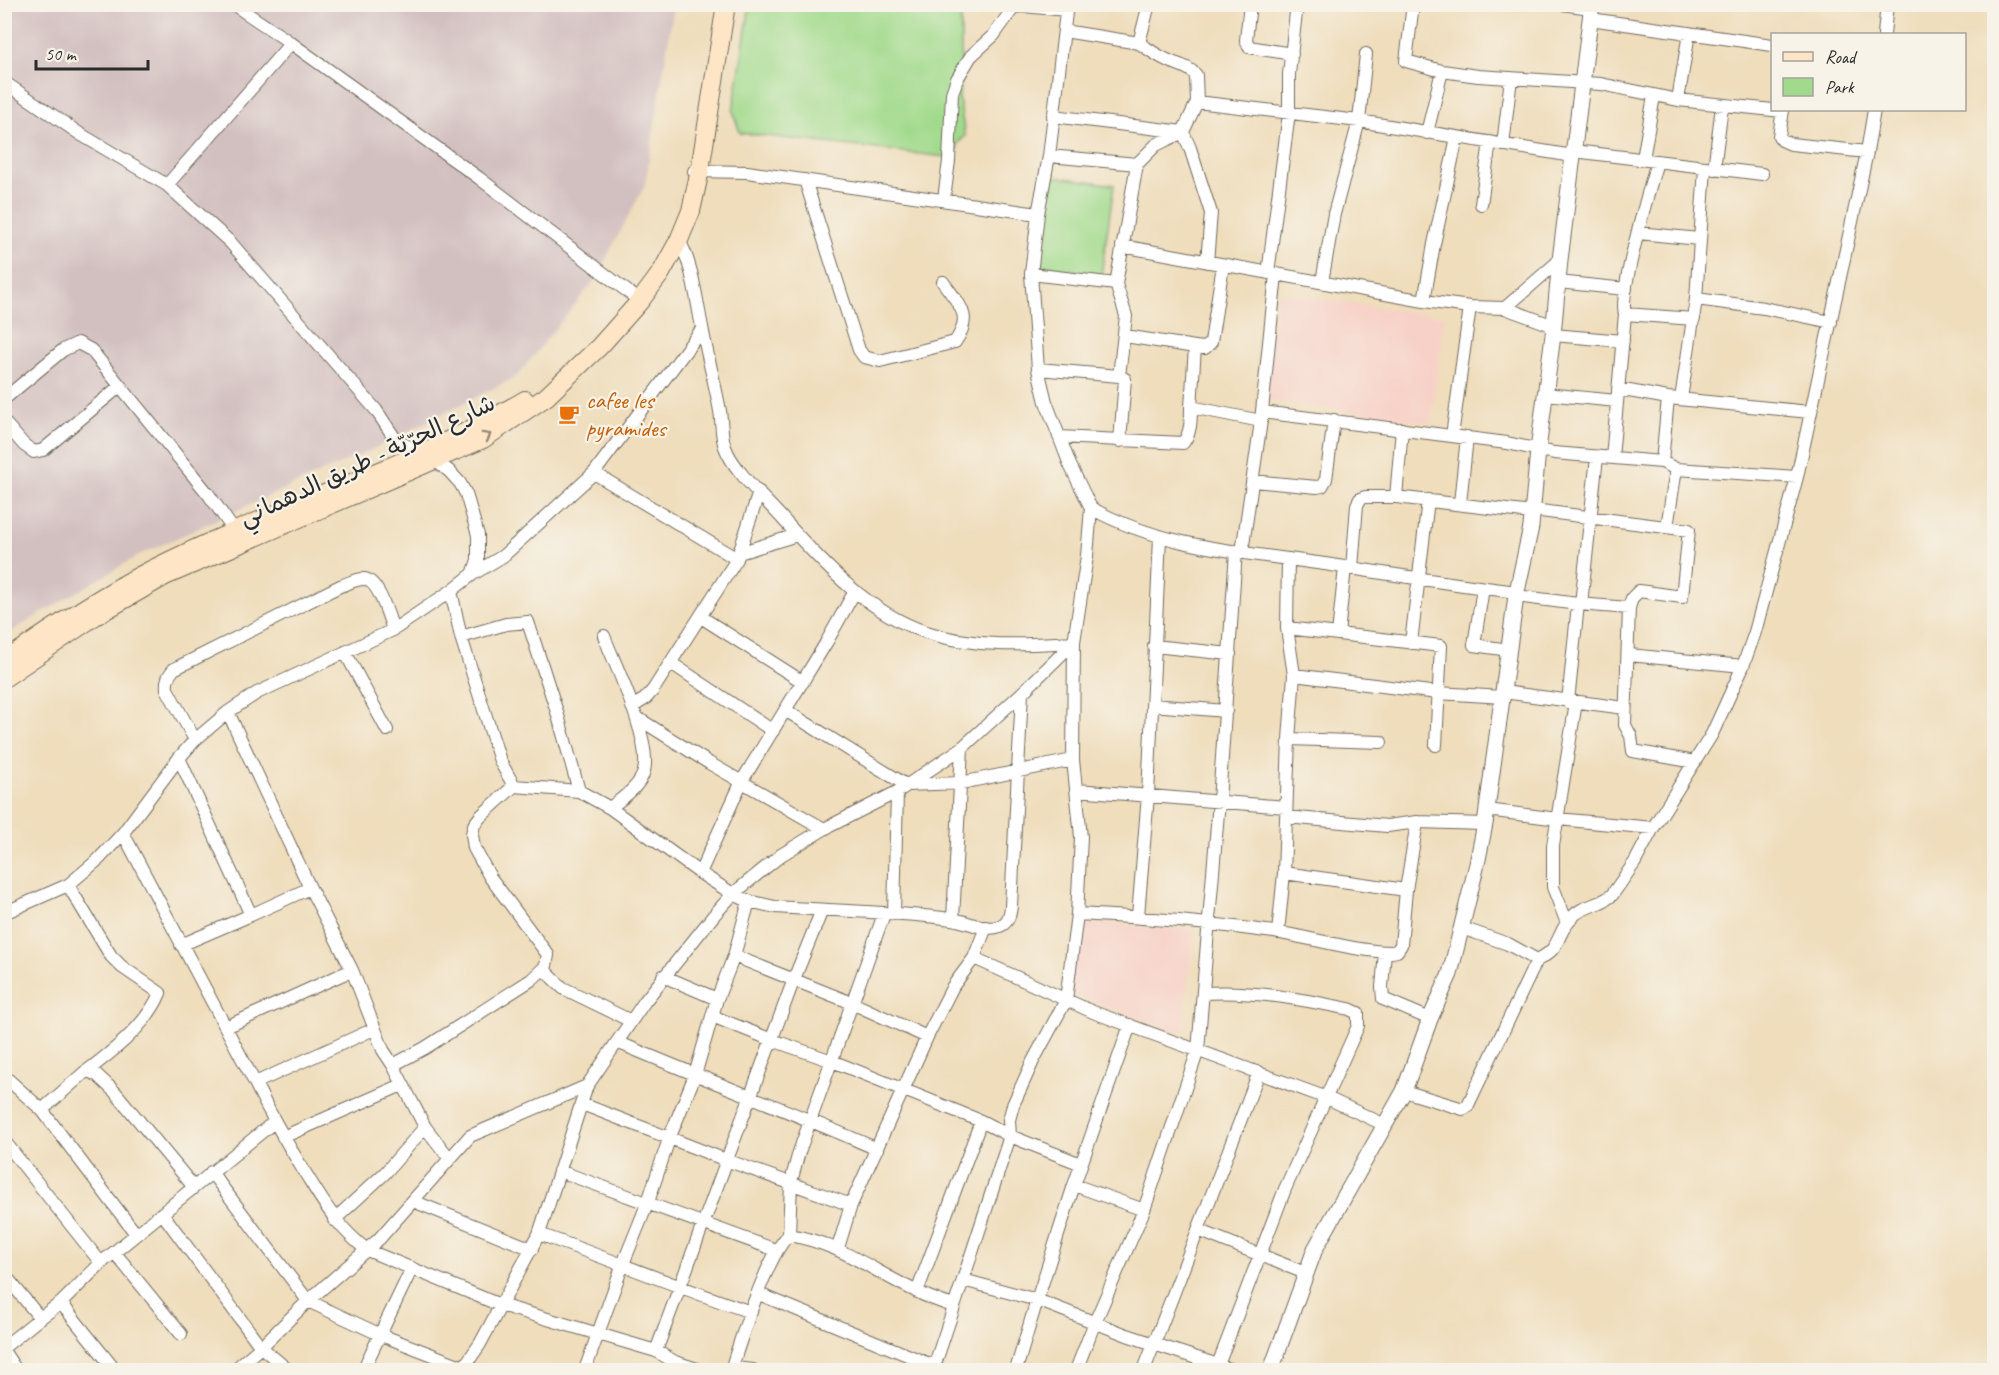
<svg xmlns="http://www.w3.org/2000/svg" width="1999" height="1375" viewBox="0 0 1999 1375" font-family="Caveat,'Playpen Sans Arabic',sans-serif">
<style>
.built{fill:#f7d1c8}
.industrial{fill:#d2bfc0}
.green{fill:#a1da8c;stroke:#66825c;stroke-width:1.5}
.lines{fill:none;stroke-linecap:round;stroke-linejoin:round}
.minor-casing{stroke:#70695d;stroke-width:14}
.tertiary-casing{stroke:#70695d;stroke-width:17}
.secondary-casing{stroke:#70695d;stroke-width:20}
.minor{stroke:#fff;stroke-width:12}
.tertiary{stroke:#fff;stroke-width:15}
.secondary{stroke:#fde5c5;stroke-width:18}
.oneway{stroke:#948878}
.labels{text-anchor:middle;stroke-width:4.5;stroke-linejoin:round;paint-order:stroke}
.food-label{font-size:24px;fill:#c56008;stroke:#f7f3e8;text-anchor:start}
.street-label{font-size:24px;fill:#2b2b2b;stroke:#f7f3e8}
</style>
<rect width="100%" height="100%" fill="#f7f3e8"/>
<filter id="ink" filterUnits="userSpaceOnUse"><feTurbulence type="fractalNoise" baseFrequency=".0167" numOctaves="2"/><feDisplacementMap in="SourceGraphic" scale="12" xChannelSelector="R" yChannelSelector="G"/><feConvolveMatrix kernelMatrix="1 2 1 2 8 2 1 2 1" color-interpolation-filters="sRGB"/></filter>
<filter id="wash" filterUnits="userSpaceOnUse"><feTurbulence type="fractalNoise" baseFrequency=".008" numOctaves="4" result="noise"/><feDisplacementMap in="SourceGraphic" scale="24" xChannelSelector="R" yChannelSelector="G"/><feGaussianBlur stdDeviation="1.35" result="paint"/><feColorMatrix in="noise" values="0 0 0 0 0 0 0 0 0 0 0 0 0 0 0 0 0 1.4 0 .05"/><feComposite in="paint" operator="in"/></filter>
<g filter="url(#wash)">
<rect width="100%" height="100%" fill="#efddbb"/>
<!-- built -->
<path class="built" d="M1278 293 1445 317 1430 423 1263 399Z
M1077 921 1194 930 1182 1034 1070 993Z"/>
<!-- industrial -->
<path class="industrial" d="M4 5H674L645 185 594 281 516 377 373 449 141 554 5 635Z"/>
<!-- green -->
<path class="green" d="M926 4 924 16 961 12V75L959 99 965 136 958 143 954 158 740 133 733 111 750 5Z
M1045 175 1114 185 1101 275 1032 264Z"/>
</g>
<g filter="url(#ink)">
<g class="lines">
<!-- minor casing -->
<g class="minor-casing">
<path id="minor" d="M233 4 291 43 479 178 640 301
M1250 4 1246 40 1249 47 1292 54
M1413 4 1406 61 1442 71 1478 76 1601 84 1678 100 1782 111
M1562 4 1591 8
M4 7 6 4
M1590 19 1772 45
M1064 31 1139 43 1149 4
M1884 34 1887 4
M4 82 80 134 167 185 231 243 376 410 396 440 434 460 449 471 460 483 466 494 478 535V560L473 574 451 591 393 630 257 693 228 712 195 740 179 758 123 833 99 859 68 885 4 913
M1678 100 1689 33
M1197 102 1359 121 1573 156
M1783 110 1779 136 1782 140 1791 144 1867 152
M1053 116 1183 132 1190 148 1211 213 1207 262
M1427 133 1442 71
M1503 145 1511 78
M1574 151 1762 174
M1643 159 1654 96
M1657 161C1650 188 1618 293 1625 314L1694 319
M1137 164 1156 145 1183 132 1197 102 1196 75C1187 65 1176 65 1165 59 1156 55 1148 49 1139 43
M1714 169 1722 106
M694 171 747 172 1038 214
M805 180 859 350 864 357 880 361 955 342C974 315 959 305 943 282
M167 185 291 43
M944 199 949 161 952 93 957 79 971 56 994 35 1014 7 1023 6 1067 10
M1481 204 1490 142
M1638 233 1699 239
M679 240C693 266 696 298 702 327 707 355 715 383 720 411 722 423 721 436 725 447 733 470 765 499 782 518 821 562 868 613 926 632 973 648 1025 645 1074 642
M1122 246 1424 301 1470 307 1505 308 1554 326
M1268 273 1289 113V74L1297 4
M1031 274 1116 284 1137 164 1049 156
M1322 282 1334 214 1359 121 1366 54
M1558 282 1626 289
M1116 284 1126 316 1119 376
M1696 299 1764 308 1831 322
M1424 301 1434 244 1457 137
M1505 308 1560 260
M1553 335 1623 341
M1125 336 1195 347 1191 407 1261 421
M1195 347 1205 348 1211 342 1223 265
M1038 369 1119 376 1125 379 1120 441
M1618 389 1668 398 1810 412
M1545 394 1617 401
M4 399 63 350 78 343 91 350 209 495 235 532
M1681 399 1696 299 1705 168
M1262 412 1507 443 1554 453 1662 462 1676 469 1797 477
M4 422 24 445 34 452 43 450 119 387
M1452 436 1470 307
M1059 437 1183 443C1191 433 1191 420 1191 407
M1612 458 1625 314
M1662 462 1668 398
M594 473 702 329
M1253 481 1317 487 1322 486 1326 479 1334 420
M1396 497 1402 429
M1460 503 1467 437
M1091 508C1167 551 1260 553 1344 567 1401 576 1459 585 1517 592
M1533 510 1689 530 1682 597 1639 591 1632 598 1629 608 1625 725 1631 736 1633 751 1695 762
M1667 527 1676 469
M1242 552 1261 421 1276 274
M739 553 797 535
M1352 568 1357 505 1360 499 1365 497H1396L1532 513
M473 574 503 556 594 473 737 559
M1483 588 1474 645 1509 650
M451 591 461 637 500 761 514 786
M1516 596 1578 604 1629 608
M1581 604 1597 457
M701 617 803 682
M1287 628 1441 646 1436 745
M1338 634 1345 567
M604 636C616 667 652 741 644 771 640 787 622 798 610 808
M461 637 506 624 528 622 557 712 579 791
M1411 643 1428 500
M1154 646 1230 654
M345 652 387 730
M1629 655 1743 666
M671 663 773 731
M1294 675 1438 693 1503 697
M1503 692 1625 708
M1568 702 1578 604
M1152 705 1226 711
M632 707 645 699 653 690 737 559 759 492
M785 710 906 785 961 783 1073 760
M228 712 310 888 352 970 383 1050 393 1065 425 1127 450 1159
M636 717 709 763 824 829
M1289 739 1381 742
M195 740 167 689C166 681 168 676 174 669L340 586C347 584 356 579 363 579 378 578 389 618 393 630
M179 758 251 915 181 945
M1077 790 1286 807
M1487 810 1558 819 1653 828 1712 734 1743 666 1755 632 1797 477 1867 152 1874 110
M1286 817 1387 826 1417 822 1485 824
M123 833 255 1083C270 1114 286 1142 304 1171 324 1203 336 1226 367 1250L500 1305 656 1351 675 1362
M700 873 742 781 826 643 855 591
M1284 873 1406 890 1417 822
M68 885 111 956 122 967 160 993C147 1025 113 1051 87 1071
M894 914 897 792
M1077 914C1143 917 1209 923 1274 932 1314 938 1352 951 1392 952L1397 951 1401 945 1406 890
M251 915 310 888
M1138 916 1148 795 1160 537
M953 919 962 748
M1567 923 1553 887V846L1576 702
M1462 928 1508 944 1537 960
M1278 933 1284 873 1289 739 1294 675 1287 628 1288 559
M1385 952 1382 987 1383 999 1430 1019
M734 956 852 1003 927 1037
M974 958 986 927
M543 969 563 988 631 1021
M663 976 717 999
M1203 993C1252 990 1301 999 1349 1009L1358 1013V1026L1285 1189 1218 1365
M712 1016 772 1040 832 1061 981 1121 1010 1136 1081 1164
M226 1027 352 970
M617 1042C703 1079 791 1111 877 1149
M393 1065 425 1048 531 980 546 966 548 955 490 877 474 848 472 834 474 825 480 817 514 786 579 791 610 808 700 873 733 894 749 901 775 907C833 911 893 911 951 919 966 920 982 931 997 927 1008 924 1010 916 1011 906L1022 693
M4 1076 42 1110 85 1072 88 1071 97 1075 115 1092 193 1186
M255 1083 374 1029
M1404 1091 1463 1109 1467 1107 1537 960C1563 948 1555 934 1572 917 1583 905 1600 906 1612 895L1635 862 1653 828
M582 1104 726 1160 851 1205
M42 1110 136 1234
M4 1130V1145
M283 1137 402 1085
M5 1142 101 1263
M559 1171 776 1250
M211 1172 308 1301 381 1335 464 1367 461 1370
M1074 1185 1144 1210
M413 1201 532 1249
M162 1213 261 1347 288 1370
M334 1220 385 1173 425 1127
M1198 1230 1305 1273
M539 1234C610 1259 679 1288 751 1312
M789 1235 791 1182 799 1152 884 914
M838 1248 851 1205 927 1037 953 986 974 958 1093 1012 1327 1098 1385 1125
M115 1253 181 1334
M4 1274 40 1318
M963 1280 1010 1136 1009 1120 1013 1105 1033 1061 1066 1000 1077 914 1081 837 1073 760 1074 642 1087 556 1091 508 1070 465 1046 402 1038 369 1031 274 1038 214 1049 156 1067 4
M917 1292 981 1121
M759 1294 934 1366
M61 1303 115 1370
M4 1347 40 1318 61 1303 101 1263 274 1122
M656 1351 794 979 822 910
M4 1352 16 1370
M234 1370 261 1347 308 1301 379 1239 470 1136 587 1086
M363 1370 412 1268
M474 1370 464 1367 480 1344 539 1234 587 1086 645 1001 714 915 733 894 781 855 824 829 897 792 962 748 1022 693 1074 642
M585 1370 623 1264 648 1202 669 1139 695 1075 717 999 734 956 749 901
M670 1370 675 1362 700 1370
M726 1370 732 1368 753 1370
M731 1370C740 1341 768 1253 789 1235 840 1243 872 1271 918 1292 929 1298 941 1302 953 1306
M933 1370 963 1280 1037 1300 1127 1335 1233 1370
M1016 1370 1037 1300 1074 1185 1130 1025
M1076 1370 1095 1322 1144 1210 1198 1050 1219 801 1236 551
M1144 1370 1259 1072"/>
</g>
<!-- tertiary casing -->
<g class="tertiary-casing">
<path id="tertiary" d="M1271 1370 1315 1249 1404 1091 1430 1019 1450 974 1477 864 1485 824 1516 596 1531 527 1538 450 1553 335 1560 260 1592 4"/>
</g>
<!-- secondary casing -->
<g class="secondary-casing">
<path id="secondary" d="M4 662C51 629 100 596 151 570 273 508 407 470 525 400
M4 678 95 616 165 576 483 439 546 397 600 346 640 301 661 273 679 240 691 211 700 170 726 4"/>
</g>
<!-- minor -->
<use href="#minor" class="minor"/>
<!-- tertiary -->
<use href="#tertiary" class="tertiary"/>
<!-- secondary -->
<use href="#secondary" class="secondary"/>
</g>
<!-- one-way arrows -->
<defs><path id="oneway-chevron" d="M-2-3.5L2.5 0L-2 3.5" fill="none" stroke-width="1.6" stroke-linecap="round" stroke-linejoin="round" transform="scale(1.5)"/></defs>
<use class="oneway" href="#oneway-chevron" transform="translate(487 436) rotate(-29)"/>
</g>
<!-- icons -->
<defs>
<g id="cafe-bare" transform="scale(1.62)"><path d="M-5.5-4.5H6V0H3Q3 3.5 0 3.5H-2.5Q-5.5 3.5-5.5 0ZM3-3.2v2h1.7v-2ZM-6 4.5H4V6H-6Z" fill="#e8710a" stroke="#f7f3e8" stroke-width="2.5" paint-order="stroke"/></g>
</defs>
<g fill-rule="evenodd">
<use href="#cafe-bare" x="569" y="414"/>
</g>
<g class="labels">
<!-- food labels -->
<g class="food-label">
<text x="586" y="408">cafee les<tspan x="586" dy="28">pyramides</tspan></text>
</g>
<!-- street labels -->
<g class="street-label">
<text transform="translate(367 460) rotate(-25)" y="8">شارع الحرّيّة - طريق الدهماني</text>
</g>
</g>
<!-- margin -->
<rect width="1999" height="1375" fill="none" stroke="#f7f3e8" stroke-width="24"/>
<!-- legend -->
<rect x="1771" y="33" width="195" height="78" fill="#f7f3e8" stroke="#a5a39c" stroke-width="1.5"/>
<rect x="1783" y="52" width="30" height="9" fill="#fde5c5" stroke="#a5a39c" stroke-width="1.5"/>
<text x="1825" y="63" font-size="18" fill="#2b2b2b">Road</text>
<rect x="1783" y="78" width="30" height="18" fill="#a1da8c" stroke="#a5a39c" stroke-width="1.5"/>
<text x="1825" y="93" font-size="18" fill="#2b2b2b">Park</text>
<!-- scale -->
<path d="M36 60v9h112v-9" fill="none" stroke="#2b2b2b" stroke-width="3"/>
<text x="45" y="60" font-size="18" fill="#2b2b2b" stroke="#f7f3e8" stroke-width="4.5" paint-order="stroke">50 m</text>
</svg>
